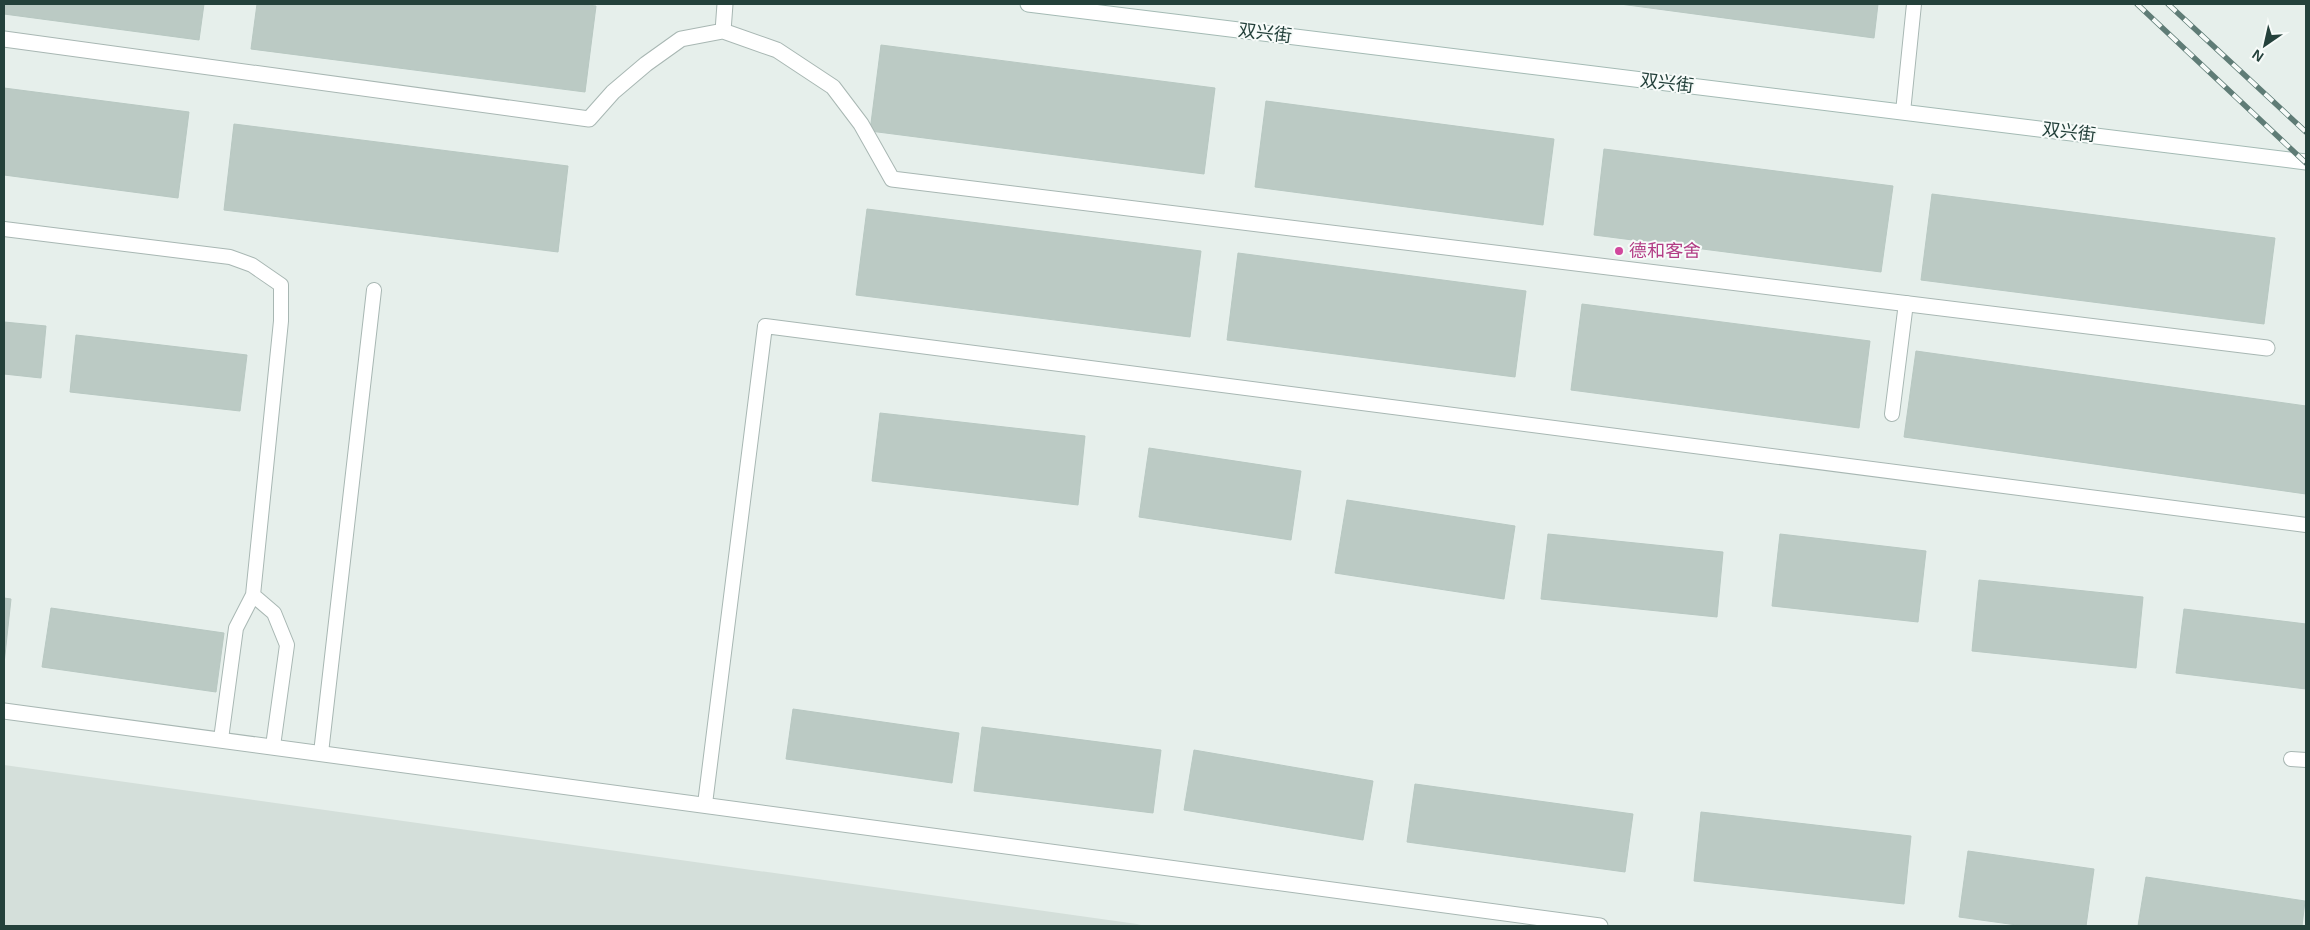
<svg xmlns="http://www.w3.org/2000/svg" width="2310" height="930" viewBox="0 0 2310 930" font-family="Helvetica,'Noto Sans SC',sans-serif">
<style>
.built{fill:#d4dfda}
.building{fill:#bbcac4;stroke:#b8c8c2}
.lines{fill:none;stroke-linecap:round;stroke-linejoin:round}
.lane-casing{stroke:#a8b7b3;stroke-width:16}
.street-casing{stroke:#a8b7b3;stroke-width:17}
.secondary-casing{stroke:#a4bab4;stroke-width:17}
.lane{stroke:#fff;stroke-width:14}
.street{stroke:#fff;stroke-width:15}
.secondary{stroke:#fff;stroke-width:15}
.rail-casing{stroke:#5f7c76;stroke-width:5.5}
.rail{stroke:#f7fbf9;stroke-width:4;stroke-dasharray:11;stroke-linecap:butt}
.hotel-dot{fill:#d1479c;stroke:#f7fbf9;stroke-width:2}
.labels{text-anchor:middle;stroke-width:4;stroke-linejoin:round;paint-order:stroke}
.street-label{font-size:18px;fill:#24413b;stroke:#f7fbf9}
.hotel-label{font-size:18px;fill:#b23c85;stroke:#f7fbf9;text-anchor:start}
</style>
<rect width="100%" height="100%" fill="#e6efeb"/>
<!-- built -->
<path class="built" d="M4 765 1137 924 1145 926H4Z"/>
<!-- building -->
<path class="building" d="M4 4H204L199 40 4 14Z
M257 4H580L596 6 585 92 251 49Z
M1620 4H1878L1874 38Z
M881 45 1215 88 1204 174 870 131Z
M4 88 189 112 178 198 4 175Z
M1266 101 1554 139 1543 225 1255 187Z
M234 124 568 166 558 252 224 210Z
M1604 149 1893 186 1881 272 1594 235Z
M1932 194 2275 238 2264 324 1921 280Z
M867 209 1201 251 1190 337 856 295Z
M1238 253 1526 291 1515 377 1227 340Z
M1582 304 1870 341 1859 428 1571 390Z
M4 322 46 326 41 378 4 374Z
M76 335 247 355 240 411 70 392Z
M1916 351 2306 406V494L1904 437Z
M880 413 1085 436 1078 505 872 481Z
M1149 448 1301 471 1291 540 1139 517Z
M1347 500 1515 526 1504 599 1335 573Z
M1548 534 1723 552 1717 617 1541 599Z
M1780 534 1926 551 1918 622 1772 606Z
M1979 580 2143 597 2136 668 1972 651Z
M4 598 11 599 4 664Z
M51 608 224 633 216 692 42 667Z
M2184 609 2306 624V689L2176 673Z
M793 709 959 733 952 783 786 759Z
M982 727 1161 750 1153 813 974 791Z
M1194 750 1373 781 1363 840 1184 810Z
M1415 784 1633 814 1625 872 1407 842Z
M1701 812 1911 836 1904 904 1694 881Z
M1968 851 2094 869 2086 926H2024L1959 917Z
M2146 877 2305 901 2302 926H2138Z"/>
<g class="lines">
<!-- lane casing -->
<g class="lane-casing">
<path id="lane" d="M1903 112 1914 4
M4 229 230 257 252 265 281 285V321L253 595 236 628 221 739
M1892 414 1906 303
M253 595 274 613 287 645 273 746
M321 753 374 290
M2291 759 2306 760
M705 804 765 326 2306 525"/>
</g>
<!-- street casing -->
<g class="street-casing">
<path id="street" d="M723 31 725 4
M4 39 589 119 613 92 646 64 681 39 723 31 777 50 833 87 861 124 892 179 2267 348
M4 711 1600 926"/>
</g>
<!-- secondary casing -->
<g class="secondary-casing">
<path id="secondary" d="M1028 4 2306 162"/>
</g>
<!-- lane -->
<use href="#lane" class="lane"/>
<!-- street -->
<use href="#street" class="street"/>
<!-- secondary -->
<use href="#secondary" class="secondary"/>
<!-- rail casing -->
<g class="rail-casing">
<path id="rail" d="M2137 4 2306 163
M2168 4 2306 132"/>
</g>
<!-- rail -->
<use href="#rail" class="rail"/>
</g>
<!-- markers -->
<circle class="hotel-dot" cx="1619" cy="251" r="5"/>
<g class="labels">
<!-- street labels -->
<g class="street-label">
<text transform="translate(1265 33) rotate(7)" y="6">双兴街</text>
<text transform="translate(1667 83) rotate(7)" y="6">双兴街</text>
<text transform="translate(2069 132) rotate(7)" y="6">双兴街</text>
</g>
<!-- hotel labels -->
<g class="hotel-label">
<text x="1629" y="257">德和客舍</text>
</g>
</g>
<!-- border -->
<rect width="2310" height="930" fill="none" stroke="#24413b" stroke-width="10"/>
<!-- north arrow -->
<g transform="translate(2265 45) rotate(214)" stroke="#f7fbf9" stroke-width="4" paint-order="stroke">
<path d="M0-4L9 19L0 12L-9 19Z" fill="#24413b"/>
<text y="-8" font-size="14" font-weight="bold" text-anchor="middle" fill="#24413b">N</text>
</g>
</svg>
